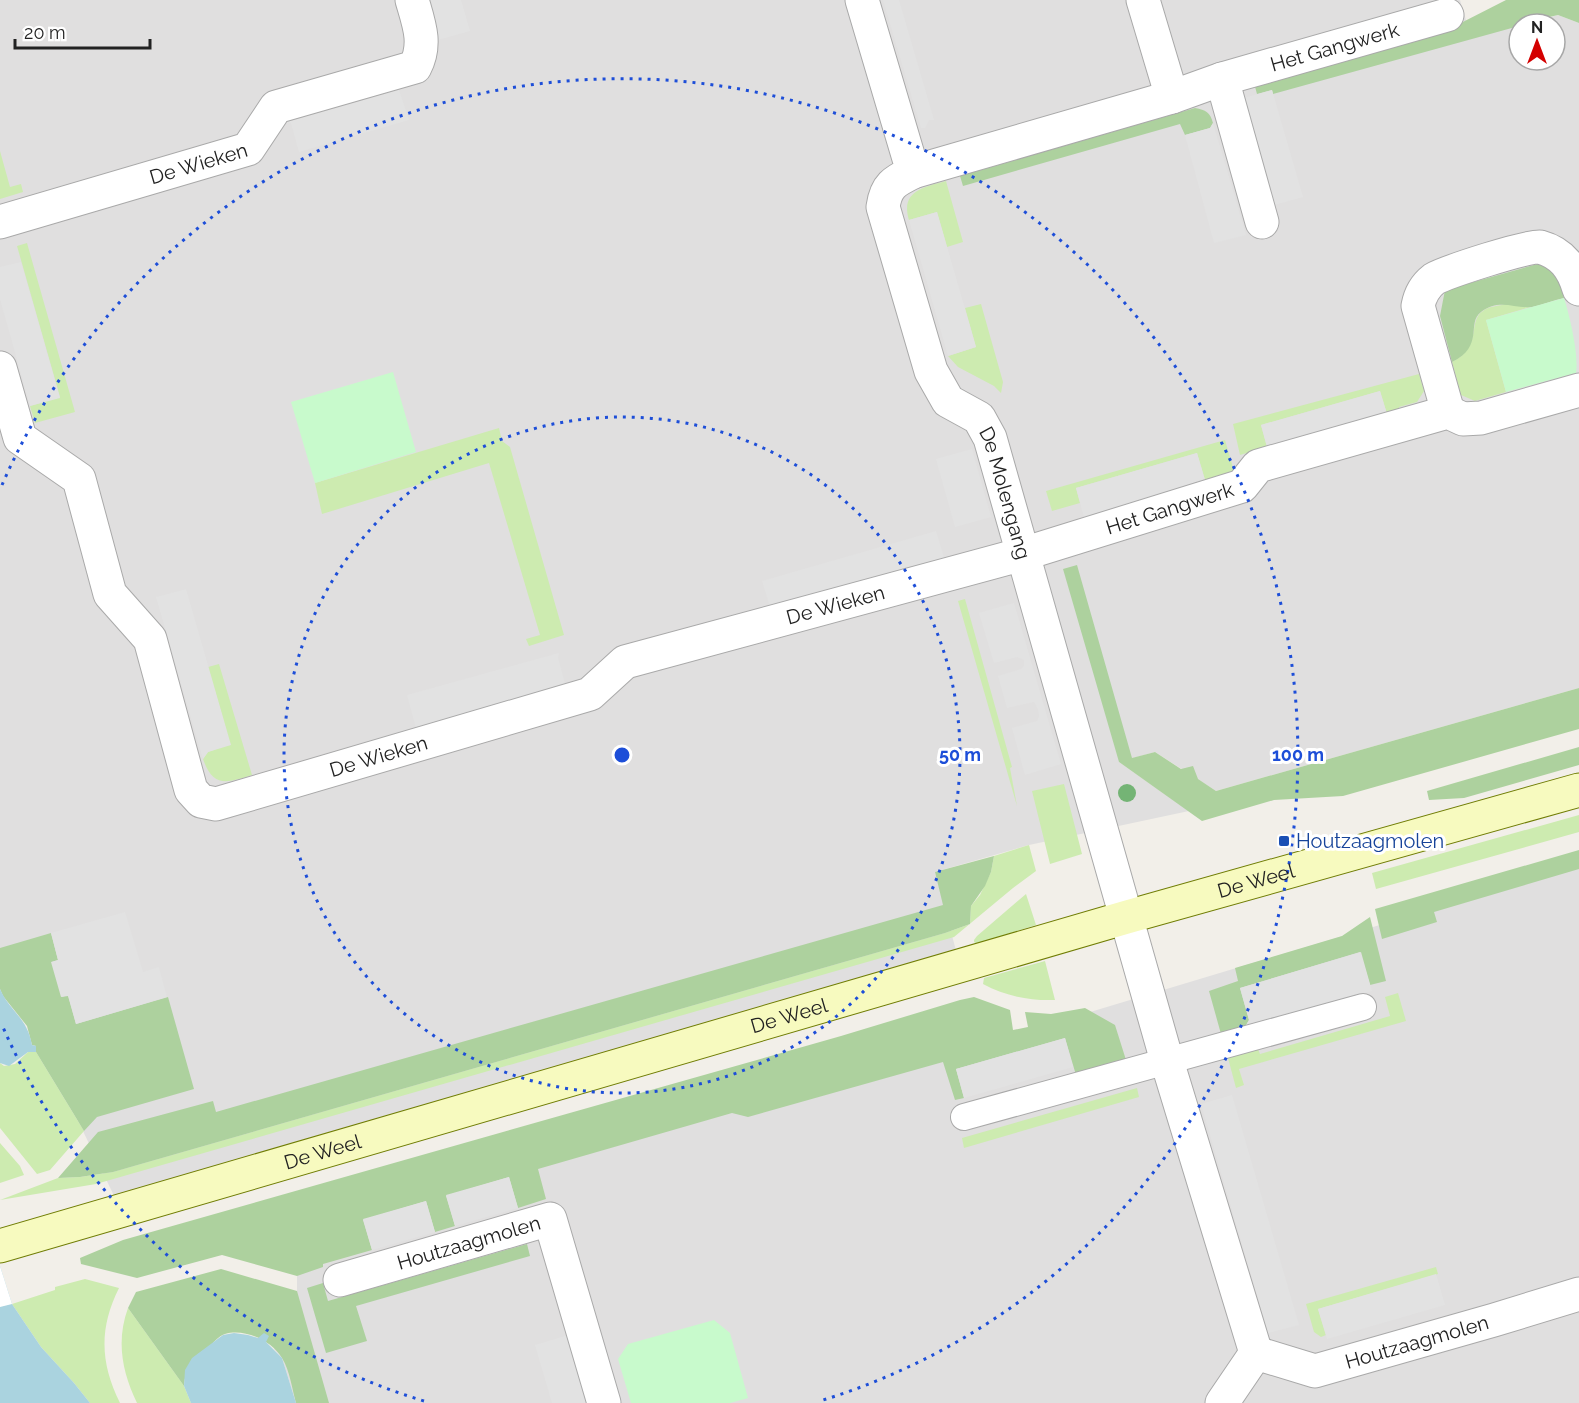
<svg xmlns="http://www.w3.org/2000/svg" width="1579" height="1403" viewBox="0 0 1579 1403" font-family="Raleway,sans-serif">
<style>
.residential{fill:#e0dfdf}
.grass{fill:#cdebb0}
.forest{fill:#add19e}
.park{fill:#c8facc}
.parking{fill:#e2e2e2}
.water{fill:#aad3df}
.pier{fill:#fff}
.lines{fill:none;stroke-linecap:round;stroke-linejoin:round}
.lane-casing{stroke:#a9a9a9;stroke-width:28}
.street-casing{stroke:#a9a9a9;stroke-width:35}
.secondary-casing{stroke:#707d05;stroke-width:35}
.lane{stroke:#fff;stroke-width:26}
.street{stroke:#fff;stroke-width:33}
.secondary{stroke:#f7fabf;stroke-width:33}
.tree{fill:#74b475}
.ring{fill:none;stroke:#1d4ed8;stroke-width:3;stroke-dasharray:3 6}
.transit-dot{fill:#1a4fb4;stroke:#fff;stroke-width:2}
.labels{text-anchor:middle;stroke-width:6;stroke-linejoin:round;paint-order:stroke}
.street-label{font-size:20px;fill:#222;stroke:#fff}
.transit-label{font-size:20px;fill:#164399;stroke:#fff;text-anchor:start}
.centre{fill:#1d4ed8;stroke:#fff;stroke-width:3}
.ring-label{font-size:18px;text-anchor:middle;font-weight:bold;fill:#1d4ed8;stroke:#fff;stroke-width:6;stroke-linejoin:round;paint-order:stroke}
</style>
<rect width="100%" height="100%" fill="#f2efe9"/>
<!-- residential -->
<path class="residential" d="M0 0H1460L1471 37 1519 25V60H1555V24H1522L1558 15 1579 23V688L1216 791 1155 752 1119 762 1189 811 1029 845 935 872 958 958 116 1200 38 1037 0 988Z
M1579 865V1403H296L282 1358 274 1349 297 1291V1276L293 1262 352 1214 1057 1022Z"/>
<!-- grass -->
<path class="grass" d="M0 151 10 187 21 184 23 192 0 199Z
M946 181 963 242 947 247 937 212 909 220C900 191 924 187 946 181Z
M27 243 75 412 35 423 30 406 60 397 17 246Z
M981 304 1003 382 1001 393 994 386 958 367 948 356 976 347 965 308Z
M1506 304 1530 307 1486 320 1506 392 1475 401 1461 395 1452 362C1483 347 1467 321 1483 311 1489 306 1499 306 1506 304Z
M1419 374 1424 391 1417 402 1399 407V409L1387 414 1380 391 1261 425 1267 447 1240 455 1233 424Z
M499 428 502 441 510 447 564 635 529 646 526 639 540 635 489 463 322 514 315 483Z
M1225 440 1234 471 1205 480 1197 453 1076 488 1080 503 1052 511 1046 491Z
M965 599 1012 767 1010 768 1017 806 958 601Z
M219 664 252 775C227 783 213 788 203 759L208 752 230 744 208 667Z
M1064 784 1082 854 1050 864 1032 791Z
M1579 815V832L1376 889 1372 873Z
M1029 845 1036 871 1013 888 954 937 96 1184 0 1200 58 1178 80 1177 113 1172 945 933 970 924 971 906 980 895 991 872 994 856Z
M1026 894 1036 925 977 944 974 942V940L977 936Z
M1045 961 1055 1000C1030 1001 1005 996 983 984L984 978Z
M1398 993 1406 1021 1239 1069 1244 1085 1236 1088 1228 1058 1258 1049 1260 1054 1390 1016 1385 997Z
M28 1052H36L84 1131 50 1170 37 1174 0 1128V1063L4 1066 15 1064Z
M1137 1088 1139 1097 964 1148 962 1138Z
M0 1143 20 1166 24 1175 0 1183Z
M1436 1267 1438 1274 1318 1309 1326 1335 1321 1337 1314 1332 1306 1304Z
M85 1279 119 1288C99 1328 100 1363 120 1403H90L74 1383 41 1347 12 1304 55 1290V1287Z
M128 1308 184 1386 191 1403H137C122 1372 116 1341 128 1308Z"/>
<!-- forest -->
<path class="forest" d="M1506 0H1579V23L1558 15 1519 24V26L1273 94 1272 90 1257 94 1254 83 1455 26Z
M1195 108C1206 110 1210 112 1213 123L1210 128 1185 135 1180 124 963 186 960 176Z
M1541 263 1559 278 1564 298C1553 300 1543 305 1532 307 1515 309 1499 298 1481 312 1466 323 1485 346 1452 362L1440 316 1445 290Z
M1077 565 1132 758 1155 752 1181 769 1193 766 1198 779 1216 791 1579 688V729L1343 796 1274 800 1202 821 1119 762 1063 569Z
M1579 747V765L1464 798 1429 800 1427 791Z
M1579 850V869L1434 912 1437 922 1382 939 1375 909Z
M994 856 991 872 985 886 971 906 970 924 945 933 113 1172 80 1177 58 1178 98 1132 213 1101 216 1112 943 905 935 872Z
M1370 917 1386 981 1370 985 1360 952 1240 988 1249 1020 1245 1027 1221 1034 1209 991 1238 981 1235 968 1342 936Z
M51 933 58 960 52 962 62 997 68 995 76 1024 168 997 194 1089 97 1117 84 1131 36 1052V1046L32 1045 27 1026 3 996 0 989V948Z
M974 997 1010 1010 1013 1030 1028 1027 1025 1012 1051 1014 1085 1008 1115 1025 1126 1060 1076 1075 1065 1038 956 1069 964 1098 955 1100 943 1062 748 1117 732 1113 538 1169 546 1199 518 1208 509 1177 446 1196 455 1226 435 1232 426 1201 363 1220 372 1250 323 1264V1267L297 1276 222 1255 137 1278 81 1264 80 1258 123 1240 841 1036 960 1000Z
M527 1244 530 1256 356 1306 367 1341 326 1353 307 1288 323 1283 328 1301Z
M221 1269 297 1291 329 1403H296C292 1389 290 1371 282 1358 272 1341 245 1328 225 1334 218 1336 213 1344 207 1348 191 1358 186 1367 184 1386L128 1308 136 1292Z"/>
<!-- park -->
<path class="park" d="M1564 298C1570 317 1579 355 1576 373L1506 392 1486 320Z
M393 372 416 452 315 483 291 402Z
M714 1320 730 1333 748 1398 730 1403H631L618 1359 628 1344Z"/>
<!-- parking -->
<path class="parking" d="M427 0H461L470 31 438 40Z
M883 0H899L934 120H929L925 128H921Z
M399 90 409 120 299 152 291 123 287 122Z
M1272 90 1303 197 1274 205 1244 98Z
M1213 123 1246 235 1214 243 1185 135 1210 128Z
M937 212 976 347 948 356 909 220Z
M21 262 60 398 30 406 0 299V267Z
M1380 391 1387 414 1267 447 1261 425Z
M972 449 991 517 955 527 936 459Z
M1197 453 1205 480 1084 517 1076 488Z
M936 531 945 561 771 610 762 581Z
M186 589 231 745 208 752 203 759 156 597Z
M1014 603 1061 764 1025 775 1012 728 1037 721 1039 716 1038 709 1034 702 1007 708 998 676 1021 669 1024 666V660L1017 657 994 663 979 613Z
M559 653 558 657 566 687 416 728 407 695Z
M125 912 143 972 159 967 167 997 76 1024 68 996 61 997 51 962 58 960 51 933Z
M1361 952 1372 991 1245 1027 1249 1020 1240 988Z
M1065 1038 1073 1067 964 1098 956 1069Z
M1232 1095 1299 1325 1268 1333 1201 1104Z
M509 1177 518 1208 455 1226 446 1195Z
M426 1201 435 1232 372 1250 363 1219Z
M1436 1274 1445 1305 1327 1339 1318 1309Z
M568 1335 588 1403H552L535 1345Z"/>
<!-- water -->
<path class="water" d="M0 989C10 1012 27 1017 32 1045L36 1046V1052H28L9 1066 0 1063Z
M0 1266 12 1304 41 1347 74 1383 90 1403H0Z
M234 1333 248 1335 258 1338 264 1333 269 1336 266 1342 282 1358 296 1403H191L184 1386 185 1370 192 1358 223 1335Z"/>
<!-- pier -->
<path class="pier" d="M0 1266 12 1304 0 1307Z"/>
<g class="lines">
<!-- lane casing -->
<g class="lane-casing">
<path id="lane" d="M964 1117 1363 1007"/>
</g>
<!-- street casing -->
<g class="street-casing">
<g id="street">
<path id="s1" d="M862 0 913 172C895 181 886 185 883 207L931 371 948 401 979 418 990 438 1167 1061 1256 1353"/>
<path d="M1143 0 1172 97"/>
<path d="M1222 79 1262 222"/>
<path id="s2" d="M913 172 1172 97 1222 79 1447 15"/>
<path id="s3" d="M0 222 248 149 276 107 415 67C427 44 419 24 412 0"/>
<path id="s4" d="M0 368 20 438 79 479 110 594 150 639 191 790 201 801 216 804 590 694 625 662 1023 554 1242 486 1258 466 1448 412 1463 419 1481 418 1579 390"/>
<path d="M1448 412 1418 306C1420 295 1425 286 1434 279 1446 272 1529 245 1540 247 1562 253 1573 268 1579 289"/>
<path id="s5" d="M340 1280 550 1219 604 1403"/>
<path id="s6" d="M1222 1403 1256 1353 1315 1371 1494 1320 1579 1294"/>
</g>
</g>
<!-- secondary casing -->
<g class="secondary-casing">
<g id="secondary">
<path id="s7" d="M0 1246 1127 917 1579 790"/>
</g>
</g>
<!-- lane -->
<use href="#lane" class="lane"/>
<!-- street -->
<use href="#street" class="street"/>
<!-- secondary -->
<use href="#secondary" class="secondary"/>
</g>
<!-- trees -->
<circle class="tree" cx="1127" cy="793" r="9"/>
<!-- distance rings -->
<g class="ring">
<circle cx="622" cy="755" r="338"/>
<path d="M424 1401A676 676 0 0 1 2 1025M2 485A676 676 0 1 1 820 1401"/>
</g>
<!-- markers -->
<rect class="transit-dot" x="1278" y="835" width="12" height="12" rx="3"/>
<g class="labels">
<!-- street labels -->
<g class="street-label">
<text dy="7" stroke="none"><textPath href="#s2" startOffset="440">Het Gangwerk</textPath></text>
<text dy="7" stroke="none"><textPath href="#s3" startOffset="207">De Wieken</textPath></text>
<text dy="7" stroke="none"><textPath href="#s1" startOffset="549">De Molengang</textPath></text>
<text dy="7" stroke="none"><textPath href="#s4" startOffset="1514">Het Gangwerk</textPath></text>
<text dy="7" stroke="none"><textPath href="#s4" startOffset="1166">De Wieken</textPath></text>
<text dy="7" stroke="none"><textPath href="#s4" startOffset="680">De Wieken</textPath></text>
<text dy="7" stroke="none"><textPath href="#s7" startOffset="1308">De Weel</textPath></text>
<text dy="7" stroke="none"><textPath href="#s7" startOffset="822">De Weel</textPath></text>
<text dy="7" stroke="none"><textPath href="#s7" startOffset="336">De Weel</textPath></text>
<text dy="7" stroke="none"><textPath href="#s5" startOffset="134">Houtzaagmolen</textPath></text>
<text dy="7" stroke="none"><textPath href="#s6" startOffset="228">Houtzaagmolen</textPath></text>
</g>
<!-- transit labels -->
<g class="transit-label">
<text x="1296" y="848">Houtzaagmolen</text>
</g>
</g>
<circle cx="622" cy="755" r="9" class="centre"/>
<g class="ring-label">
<text x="960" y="761">50 m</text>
<text x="1298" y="761">100 m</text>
</g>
<!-- north arrow -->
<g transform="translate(1537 42)"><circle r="28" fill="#ffffff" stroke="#a7a7a7" stroke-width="1.5"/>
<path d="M0-4.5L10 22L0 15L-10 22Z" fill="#d40000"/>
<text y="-9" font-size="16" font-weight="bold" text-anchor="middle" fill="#222222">N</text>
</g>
<!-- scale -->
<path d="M15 39v9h135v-9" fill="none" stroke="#222222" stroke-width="3"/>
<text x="24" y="39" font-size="18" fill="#222222" stroke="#ffffff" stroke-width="4.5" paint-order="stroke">20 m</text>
</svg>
